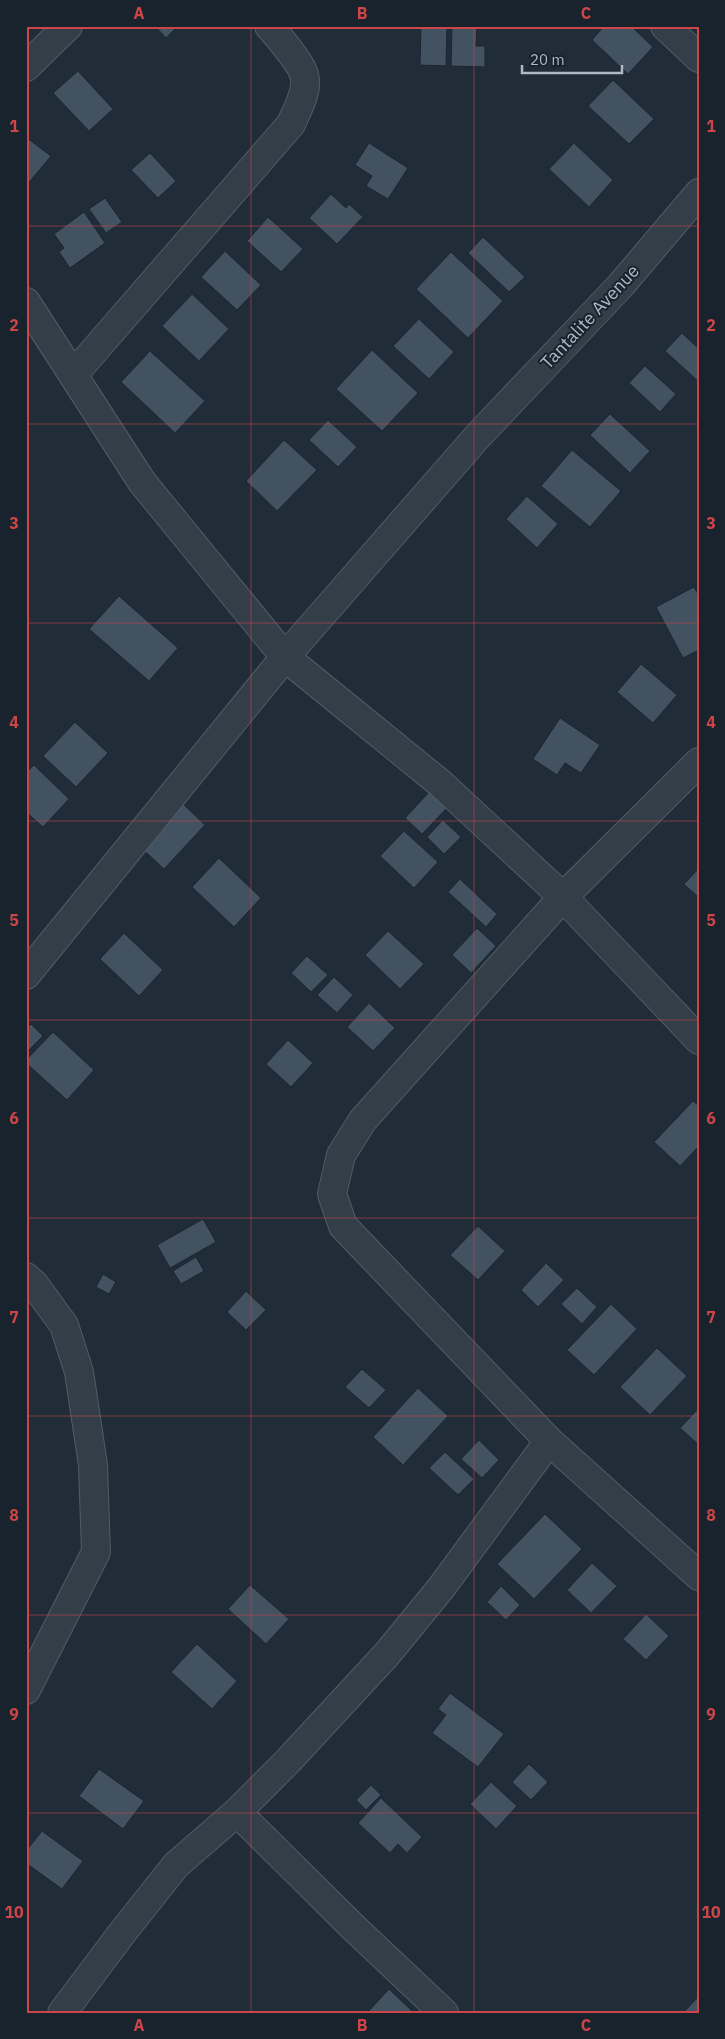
<svg xmlns="http://www.w3.org/2000/svg" width="725" height="2039" viewBox="0 0 725 2039" font-family="'IBM Plex Sans',sans-serif">
<style>
.building{fill:#435261;stroke:#1b2530}
.lines{fill:none;stroke-linecap:round;stroke-linejoin:round}
.street-casing{stroke:#515c67;stroke-width:30}
.street{stroke:#343e49;stroke-width:28}
.grid{fill:none;stroke:#ce4548;stroke-width:1;stroke-opacity:0.55}
.labels{text-anchor:middle;stroke-width:4;stroke-linejoin:round;paint-order:stroke}
.street-label{font-size:18px;fill:#aeb9c6;stroke:#19232e}
.neatline{fill:none;stroke:#ce4548;stroke-width:2}
.grid-label{font-size:16px;text-anchor:middle;font-weight:bold;fill:#ce4548}
</style>
<rect width="100%" height="100%" fill="#202d39"/>
<!-- building -->
<path class="building" d="M155 26H178L166 38Z
M421 26H447L446 66 420 65Z
M452 26H477L476 46H485V67L451 66Z
M604 26H631L653 47 628 74 592 40Z
M78 71 113 109 89 131 53 93Z
M613 80 654 119 629 144 588 106Z
M26 137 51 156 26 186Z
M369 143 408 168 388 199 366 186 372 176 355 165Z
M574 143 613 180 589 207 549 169Z
M150 153 176 181 158 198 131 170Z
M331 194 346 208 349 204 363 217 337 244 309 218Z
M105 198 122 222 106 233 89 209Z
M84 212 105 243 70 268 59 252 64 248 54 234Z
M268 217 303 249 281 272 247 241Z
M483 237 525 277 509 292 468 253Z
M225 251 261 285 237 310 201 277Z
M451 252 503 301 468 338 416 289Z
M192 294 229 329 199 361 162 326Z
M419 319 454 352 429 379 393 346Z
M682 333 699 349V382L665 351Z
M372 350 418 393 382 431 336 389Z
M150 351 205 401 175 433 121 382Z
M645 366 676 394 660 412 629 383Z
M610 414 650 451 630 473 590 435Z
M328 420 357 447 338 467 309 440Z
M284 440 317 470 277 511 246 481Z
M572 450 621 491 590 527 541 486Z
M527 496 558 524 537 548 506 519Z
M694 587 699 596V650L683 658 656 607Z
M119 596 178 648 149 681 89 629Z
M641 664 677 695 653 723 617 692Z
M560 718 600 745 581 773 565 763 557 775 533 759Z
M75 722 108 753 76 787 43 756Z
M34 765 69 799 43 827 26 812V773Z
M430 791 447 808 422 834 405 818Z
M179 800 205 825 164 869 137 844Z
M443 820 461 837 444 854 427 837Z
M404 831 438 862 414 888 380 856Z
M219 858 261 898 234 927 192 887Z
M699 868V898L684 884Z
M460 879 497 914 486 927 448 892Z
M477 928 496 946 471 973 452 955Z
M388 931 424 964 400 989 365 955Z
M124 933 163 970 139 996 100 959Z
M307 956 328 975 311 992 291 973Z
M334 977 353 995 337 1013 317 995Z
M369 1003 395 1028 373 1051 347 1027Z
M31 1024 43 1036 26 1053V1029Z
M53 1032 94 1070 67 1100 26 1063V1060Z
M288 1040 313 1063 291 1087 266 1064Z
M693 1101 699 1106V1146L680 1166 654 1142Z
M203 1219 216 1242 170 1268 157 1245Z
M478 1226 505 1251 478 1280 450 1255Z
M196 1257 204 1271 181 1284 173 1271Z
M546 1263 564 1280 538 1307 521 1290Z
M103 1274 116 1282 109 1294 96 1287Z
M577 1288 597 1307 582 1324 561 1304Z
M246 1291 266 1310 246 1330 227 1312Z
M611 1304 637 1329 594 1375 567 1350Z
M657 1348 687 1376 650 1415 620 1387Z
M362 1369 386 1390 369 1408 345 1387Z
M418 1388 448 1416 403 1465 373 1437Z
M699 1408V1445L680 1428Z
M479 1440 499 1460 482 1478 461 1459Z
M445 1452 474 1479 458 1495 429 1468Z
M545 1514 582 1549 534 1599 497 1564Z
M592 1563 617 1586 591 1613 567 1590Z
M250 1585 289 1619 266 1644 228 1609Z
M501 1586 520 1605 506 1620 487 1602Z
M646 1614 669 1636 646 1660 623 1639Z
M197 1644 237 1681 212 1709 171 1672Z
M450 1693 504 1734 478 1767 432 1733 446 1715 438 1709Z
M529 1764 548 1782 531 1800 512 1782Z
M99 1769 144 1801 123 1829 79 1796Z
M491 1782 517 1806 496 1829 470 1804Z
M371 1785 381 1795 366 1810 356 1800Z
M381 1798 422 1837 407 1853 398 1844 390 1853 358 1823Z
M42 1831 83 1861 62 1889 26 1863V1851Z
M389 1989 412 2011 411 2013H367Z
M699 1996V2013H683Z"/>
<g class="lines">
<!-- street casing -->
<g class="street-casing">
<path id="street" d="M665 26 699 58
M26 67 68 26
M26 302 142 482 285 657 440 783 563 897 699 1040
M73 375 291 124C297 110 309 90 304 75 302 64 277 35 269 26
M699 762 563 897 363 1120 341 1155 332 1194 343 1226 549 1441 699 1576
M26 975 285 657 477 437 621 285 699 193
M26 1277 34 1284 64 1325 79 1372 93 1465 96 1552 26 1690
M237 1812 353 1927 444 2013
M62 2013 122 1933 176 1865 237 1812 288 1761 387 1654 441 1588 549 1441"/>
</g>
<!-- street -->
<use href="#street" class="street"/>
</g>
<!-- grid -->
<path class="grid" d="M251 26V2013M474 26V2013M26 226H699M26 424H699M26 623H699M26 821H699M26 1020H699M26 1218H699M26 1416H699M26 1615H699M26 1813H699"/>
<g class="labels">
<!-- street labels -->
<g class="street-label">
<text transform="translate(590 317) rotate(-47)" y="6">Tantalite Avenue</text>
</g>
</g>
<!-- border -->
<rect width="725" height="2039" fill="none" stroke="#19232e" stroke-width="55"/>
<!-- scale -->
<path d="M522 65v8h100v-8" fill="none" stroke="#aeb9c6" stroke-width="2.5"/>
<text x="530" y="65" font-size="15" fill="#aeb9c6" stroke="#19232e" stroke-width="4" paint-order="stroke">20 m</text>
<rect x="28" y="28" width="670" height="1984" class="neatline"/>
<g class="grid-label">
<text x="139" y="19">A</text>
<text x="362" y="19">B</text>
<text x="586" y="19">C</text>
<text x="14" y="132">1</text>
<text x="711" y="132">1</text>
<text x="14" y="331">2</text>
<text x="711" y="331">2</text>
<text x="14" y="529">3</text>
<text x="711" y="529">3</text>
<text x="14" y="728">4</text>
<text x="711" y="728">4</text>
<text x="14" y="926">5</text>
<text x="711" y="926">5</text>
<text x="14" y="1124">6</text>
<text x="711" y="1124">6</text>
<text x="14" y="1323">7</text>
<text x="711" y="1323">7</text>
<text x="14" y="1521">8</text>
<text x="711" y="1521">8</text>
<text x="14" y="1720">9</text>
<text x="711" y="1720">9</text>
<text x="14" y="1918">10</text>
<text x="711" y="1918">10</text>
<text x="139" y="2031">A</text>
<text x="362" y="2031">B</text>
<text x="586" y="2031">C</text>
</g>
</svg>
